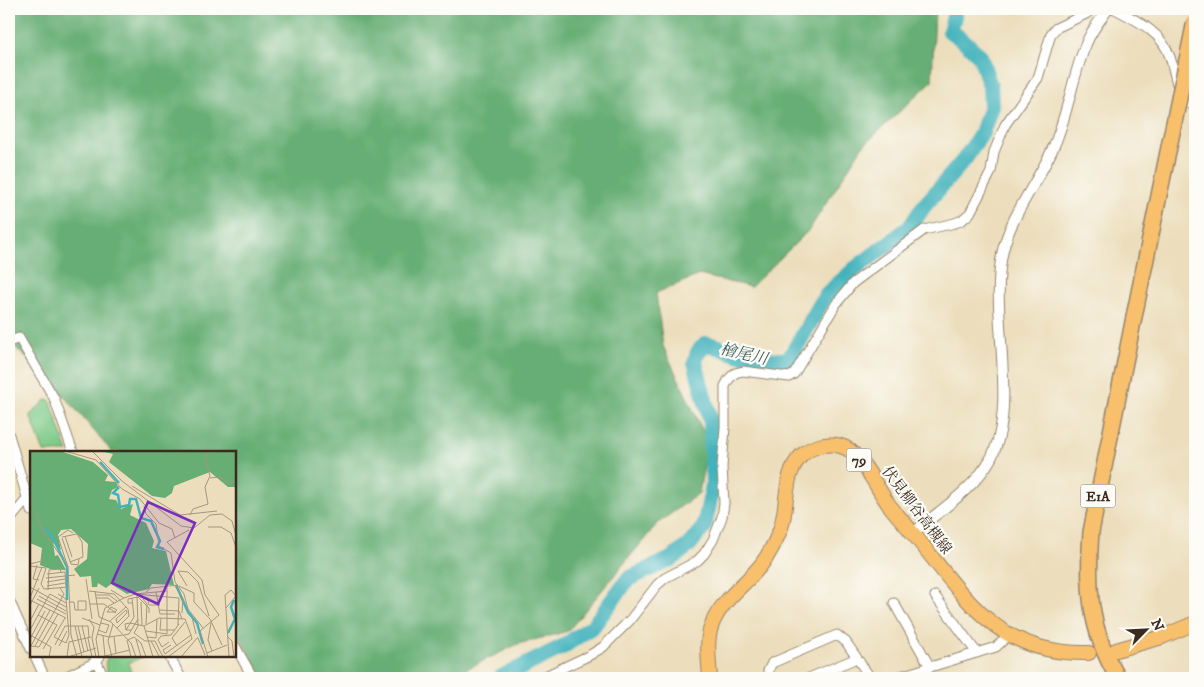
<svg xmlns="http://www.w3.org/2000/svg" width="1204" height="687" viewBox="0 0 1204 687" font-family="'IM FELL DW Pica','Noto Serif JP',serif">
<style>
.green{fill:#7eca88;stroke:#5c7a53}
.forest{fill:#66ae74;stroke:#506c49}
.lines{fill:none;stroke-linecap:round;stroke-linejoin:round}
.river{stroke:#42b2bc;stroke-width:16}
.minor-casing{stroke:#94846d;stroke-width:11}
.tertiary-casing{stroke:#94846d;stroke-width:12}
.primary-casing{stroke:#94846d;stroke-width:16}
.motorway-casing{stroke:#94846d;stroke-width:18}
.minor{stroke:#fff;stroke-width:9}
.tertiary{stroke:#fff;stroke-width:10}
.primary{stroke:#f8bf6c;stroke-width:14}
.motorway{stroke:#f8bf6c;stroke-width:15}
.motorway-bridge-casing{stroke:#94846d;stroke-width:18;stroke-linecap:butt}
.motorway-bridge{stroke:#f8bf6c;stroke-width:15}
.labels{text-anchor:middle;stroke-width:4.5;stroke-linejoin:round;paint-order:stroke}
.shield{fill:#fdfcf7;stroke:#75695f;stroke-width:1}
.shield-label{font-size:14px;font-weight:bold;fill:#3b2a1e}
.street-label{font-size:15px;fill:#3b2a1e;stroke:#fdfcf7}
.water-label{font-size:16px;font-style:italic;fill:#3e605d;stroke:#fdfcf7}
.inset-river{fill:none;stroke:#42b2bc;stroke-width:2.5}
.inset-road{fill:none;stroke:#a5967d;stroke-width:1}
.view{fill:#7b2cbf;fill-opacity:0.15;stroke:#7b2cbf;stroke-width:2.5}
.inset-edge{fill:none;stroke:#3b2a1e;stroke-width:2.5}
</style>
<rect width="100%" height="100%" fill="#fdfcf7"/>
<filter id="ink" filterUnits="userSpaceOnUse"><feTurbulence type="fractalNoise" baseFrequency=".02" numOctaves="2"/><feDisplacementMap in="SourceGraphic" scale="10" xChannelSelector="R" yChannelSelector="G"/><feConvolveMatrix kernelMatrix="1 2 1 2 8 2 1 2 1" color-interpolation-filters="sRGB"/></filter>
<filter id="wash" filterUnits="userSpaceOnUse"><feTurbulence type="fractalNoise" baseFrequency=".0096" numOctaves="4" result="noise"/><feDisplacementMap in="SourceGraphic" scale="20" xChannelSelector="R" yChannelSelector="G"/><feGaussianBlur stdDeviation="1.12" result="paint"/><feColorMatrix in="noise" values="0 0 0 0 0 0 0 0 0 0 0 0 0 0 0 0 0 1.4 0 .05"/><feComposite in="paint" operator="in"/></filter>
<g filter="url(#wash)">
<rect width="100%" height="100%" fill="#ecdebc"/>
<!-- green -->
<path class="green" d="M46 400H50L68 452H44L30 415Z
M108 656H145L128 663 133 678H110C106 670 103 665 108 656Z"/>
<!-- forest -->
<path class="forest" d="M9 9H935L932 81 862 147 809 230 751 287 699 275 656 293 663 346 708 442 699 493 657 524 568 631 518 644 448 678H263L235 629V452H112L61 392 9 341Z"/>
<g class="lines">
<!-- river -->
<path class="river" d="M500 678 564 646 593 626 628 579 673 558 689 545 704 527 713 485 711 423 695 362 698 352 705 344C718 345 720 348 731 352 745 357 774 362 789 359L826 295 856 268 910 227 924 206 964 160 982 133 991 106 990 86 980 56 964 41 950 31 956 9"/>
</g>
</g>
<g filter="url(#ink)">
<g class="lines">
<!-- minor casing -->
<g class="minor-casing">
<path id="minor" d="M1115 9C1136 20 1162 32 1170 57 1175 73 1176 87 1184 102L1195 106
M9 342 19 338 54 398 73 452
M9 435 31 511
M9 521 27 499
M935 596 977 653
M9 600 31 649
M894 603 930 667
M235 646 253 678
M35 656 45 678
M169 656 181 678
M95 658 104 678
M63 678 96 662 100 656
M541 678 590 655 603 647 630 620 657 585 665 578 697 561 704 554 713 540 722 517 724 503 722 467 725 427V386L729 379 735 373 743 371 789 377 794 374 836 304 853 283 924 230 955 223 962 220 970 213 991 172 994 152 1005 125 1038 78 1051 34 1056 28 1086 14 1092 9
M771 678 768 671 772 663 837 635 846 642 869 676 872 678
M809 678 857 658
M894 678 996 647 1009 635"/>
</g>
<!-- tertiary casing -->
<g class="tertiary-casing">
<path id="tertiary" d="M913 533C939 511 973 490 990 460 1020 406 988 312 1003 250 1012 213 1038 182 1053 148 1068 115 1072 77 1086 44 1091 31 1100 20 1108 9"/>
</g>
<!-- primary casing -->
<g class="primary-casing">
<path id="primary" d="M1116 650 1162 637 1195 623
M710 678C709 660 705 639 713 622 721 603 740 588 754 573 765 562 772 549 778 535 790 511 781 476 801 456 812 445 832 441 846 448 864 458 877 489 889 505 902 521 916 536 928 552 974 611 1007 655 1089 653"/>
</g>
<!-- motorway casing -->
<g class="motorway-casing">
<path id="motorway" d="M1118 678C1089 630 1087 587 1091 532L1135 312"/>
</g>
<!-- minor -->
<use href="#minor" class="minor"/>
<!-- tertiary -->
<use href="#tertiary" class="tertiary"/>
<!-- primary -->
<use href="#primary" class="primary"/>
<!-- motorway -->
<use href="#motorway" class="motorway"/>
<!-- motorway-bridge casing -->
<g class="motorway-bridge-casing">
<path id="motorway-bridge" d="M1135 312 1195 21"/>
</g>
<!-- motorway-bridge -->
<use href="#motorway-bridge" class="motorway-bridge"/>
</g>
</g>
<g class="labels">
<!-- shield labels -->
<g class="shield">
<rect x="846.5" y="448.5" width="25" height="23" rx="4"/>
<rect x="1080.5" y="484.5" width="35" height="23" rx="4"/>
</g>
<g class="shield-label">
<text x="859" y="465">79</text>
<text x="1098" y="501">E1A</text>
</g>
<!-- street labels -->
<g class="street-label">
<text transform="translate(917 510) rotate(53)" y="5">伏見柳谷高槻線</text>
</g>
<!-- water labels -->
<g class="water-label">
<text transform="translate(744 353) rotate(13)" y="6">檜尾川</text>
</g>
</g>
<!-- overview -->
<g transform="translate(30 451)">
<rect width="206" height="206" fill="#ecdebc"/>
<path d="M0 0H30L63 11 78 24 75 30 86 31 88 36 82 39 79 48 86 49 91 58 103 53 100 64 116 72 124 90 122 97 136 100 144 134 122 133 119 138 97 143 81 133 76 137 68 132 67 136H62L61 125 50 126 44 118 57 108 58 93 41 78 31 79 28 84 31 99 23 92 25 105 28 104 36 119 20 118 10 114 12 97 0 92ZM70 0H206V36H198L180 21 144 35 142 42 135 47 122 45 79 11 83 3Z" fill="#66ae74"/>
<path class="inset-river" d="M70 11 89 32M89 36 83 42 88 44 90 56 99 54 100 48H106L111 67 121 70 130 90 127 96 134 98M14 78 21 83 37 116V149M146 134 158 161 167 172 173 193M198 182 205 168 201 156 204 149"/>
<path class="inset-road" d="M35 0 66 9 92 38 110 48 129 72 142 78 145 87M62 0 92 30 151 75 164 77 180 64 192 63 202 70 207 88M180 27 190 26 199 32 207 28M102 35 150 64 187 60M114 55 116 63 126 73 129 95 141 102 145 131 154 143 158 158 173 177M5 59 11 76 38 116M160 64 163 58 178 53 175 36 180 25 176 10 177 0M178 76H191L201 82 207 99M159 79 137 91 172 129 175 144 189 164 170 180 178 206M43 82 38 79 28 86 38 116 41 184 47 206M35 85 42 106M32 86 47 83 52 91 53 106 40 111M32 87 41 113 48 114 49 108M0 113 12 110V105M7 114 3 128 9 129M0 115 16 117 11 133 14 138 39 136M148 120 158 121 168 131 179 165M148 120 157 135M17 123 35 121 36 136M16 127 45 124M56 128 62 168M17 131 35 128M17 135 35 132M145 135 153 148 152 162M149 135 164 142V151L180 168 192 194M0 136 36 156M137 136V183M18 139 19 119 30 118 31 121M81 139 94 147M59 140 84 143 98 158 99 165 87 177M65 140 69 166 81 171 101 192 106 206M116 141 121 137 148 134M126 141 130 163H145M28 143 36 148 39 184 36 192 24 186 35 167M105 143 137 140M66 144H79L87 150M9 145 36 160M107 145 108 175 104 182 115 190H125L133 206M18 146 20 143 36 152M117 146 119 154H130M0 147 12 116M66 147H78L84 152M7 148 36 163M113 148 117 153 116 173M0 149 36 167M39 151H44L45 159H56V150H48V159M111 151 112 174M103 152H98V148L108 146 119 157V162M60 153H74L86 162M0 154 9 137M196 157 206 145M96 159 97 162 87 172 86 168ZM130 159 149 160 152 168M85 161H77L81 156 87 159 85 161M162 166 166 183M52 167 70 174M131 167 130 179H145M59 168 64 176 62 187 66 206M0 170 9 153M80 170 96 156M181 172 178 189 182 200M45 175 52 206M48 175 54 201M52 175 58 200M114 175 123 206M0 179 18 146M68 179 76 182 79 174 71 172M96 179 95 173 100 172 114 175 129 167 155 168 161 184 135 203 133 199 141 194M101 179H96L104 166 102 147M116 180 137 183M67 183 79 186 93 184M0 184 16 193 27 174 8 164M94 184 99 183 108 168M73 185 75 205M197 185 202 190 204 206M84 186 86 202M117 186 126 187 127 168M58 187 62 206M168 187 175 204M0 188 15 160M106 188 111 206M97 189 101 206M98 189 104 186 111 192 116 206M121 190 129 205M139 191 132 196 128 189 131 185 141 184 149 173M25 194 35 175H58L59 186M0 195 9 196 28 163M1 195 20 159M5 195 34 143 30 137M29 195 37 180M147 195 142 187 155 171M13 198 16 193 21 196 19 206M177 202 197 194M37 206 39 191 61 186M38 206 66 197M69 206 66 188 75 157 94 147 105 143 149 147 148 174M71 206 100 199M82 206 78 190 83 173M138 206 162 188 161 184M151 206 168 186M199 206 195 144 201 139 206 145"/>
<path class="view" d="M118 51 165 72 128 153 82 132Z"/>
<rect width="206" height="206" class="inset-edge"/>
</g>
<!-- margin -->
<rect width="1204" height="687" fill="none" stroke="#fdfcf7" stroke-width="30"/>
<!-- north arrow -->
<g transform="translate(1146 630) rotate(66)" stroke="#fdfcf7" stroke-width="4" paint-order="stroke">
<path d="M0-4L9 19L0 12L-9 19Z" fill="#3b2a1e"/>
<text y="-8" font-size="14" font-weight="bold" text-anchor="middle" fill="#3b2a1e">N</text>
</g>
</svg>
